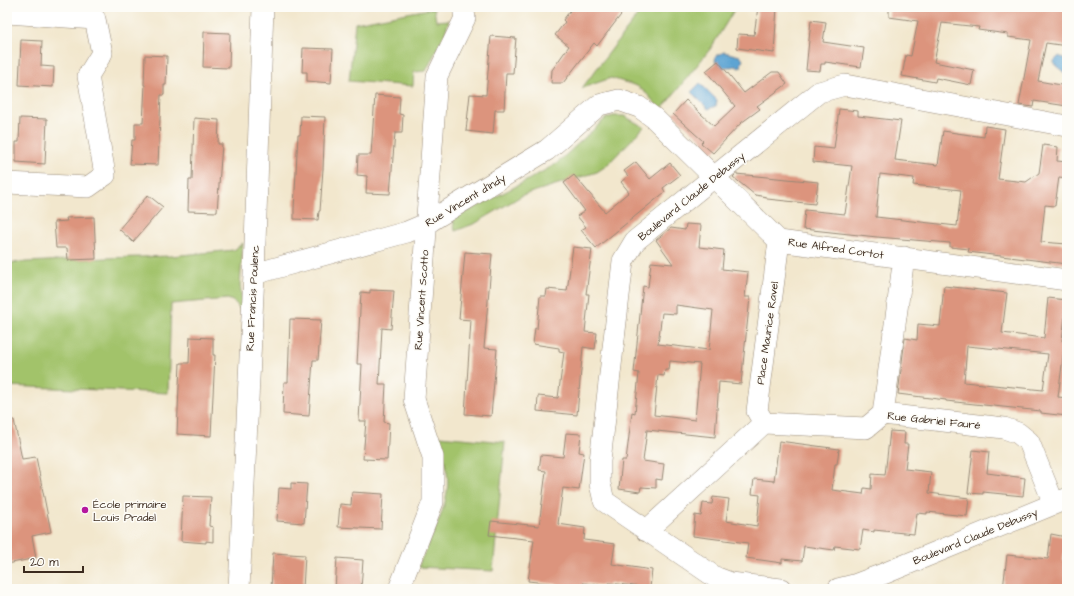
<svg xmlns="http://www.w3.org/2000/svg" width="1074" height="596" viewBox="0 0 1074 596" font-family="'Architects Daughter',sans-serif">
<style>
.green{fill:#a2c36b;stroke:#6e7644}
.water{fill:#5da4d3;stroke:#4c6778}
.building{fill:#dc947d;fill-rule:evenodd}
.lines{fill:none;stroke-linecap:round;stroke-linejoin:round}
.street-casing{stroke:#968876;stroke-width:22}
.street{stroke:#fff;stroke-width:21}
.poi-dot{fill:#b5179e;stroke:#fdfcf7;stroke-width:1.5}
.labels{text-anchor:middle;stroke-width:3;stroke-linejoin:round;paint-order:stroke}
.street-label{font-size:11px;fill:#3b2a1e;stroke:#fdfcf7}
.poi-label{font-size:11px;fill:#3b2a1e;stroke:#fdfcf7;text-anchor:start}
</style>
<rect width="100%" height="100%" fill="#fdfcf7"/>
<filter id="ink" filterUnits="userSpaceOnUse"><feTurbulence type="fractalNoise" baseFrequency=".025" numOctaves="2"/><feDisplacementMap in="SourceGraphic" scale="8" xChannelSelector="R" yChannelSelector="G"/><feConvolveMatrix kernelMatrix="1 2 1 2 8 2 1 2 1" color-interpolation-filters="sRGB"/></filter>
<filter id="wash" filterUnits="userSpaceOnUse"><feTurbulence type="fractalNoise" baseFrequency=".012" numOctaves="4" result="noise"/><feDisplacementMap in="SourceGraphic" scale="16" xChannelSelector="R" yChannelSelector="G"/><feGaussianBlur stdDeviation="0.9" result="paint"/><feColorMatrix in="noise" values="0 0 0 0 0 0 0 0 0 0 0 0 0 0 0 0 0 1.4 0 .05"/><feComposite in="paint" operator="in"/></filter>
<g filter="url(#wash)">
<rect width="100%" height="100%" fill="#f2e7cd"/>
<!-- green -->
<path class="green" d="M644 7H736L711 48 661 110 647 94 637 86 611 78 582 88Z
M434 8 436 21 449 20 445 33 426 71 414 72 413 86 349 81 355 23Z
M613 116H624L644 127 606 166 597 172 523 195 476 223 455 231 453 219 526 181 556 164 605 119Z
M243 243 240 285 242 299 241 313C239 306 236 302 228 299L171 304 168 393 7 386V263L106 258 171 256 234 250Z
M439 436 505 442 493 571 418 567C428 543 443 518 447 492 450 474 443 454 439 436Z"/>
<!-- water -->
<path class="water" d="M724 52 740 56 743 60 741 64 742 67 738 68 737 66 721 68C716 65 714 62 716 56Z
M1059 56 1067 60V75L1054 64V61Z
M700 83 717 100 716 106 708 109 691 92Z"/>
<g id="blocks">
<!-- building -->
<path class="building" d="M573 7H627L597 46 594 43 563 83H551L552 70 569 46 555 35 565 22 563 20Z
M758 7H777L774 53 737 48 738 34 754 35Z
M889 7H1067V46L1046 43 1038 81 1067 86V106L1034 101 1033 107 1019 105 1031 40 1008 37V34L978 30 979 27 942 23 934 62 974 70 971 85 936 78 935 82 902 76 906 55 911 56 918 21 889 17Z
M811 20 826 22 823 42 864 48 861 67 825 62V64H821L820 71 806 70Z
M204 32 230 33 229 68 203 67Z
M491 36 516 38 513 73H506L504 110H495L493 134 466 131 470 94 486 95Z
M21 40 42 41 41 66 54 67 53 87 19 85Z
M303 48 333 49 331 83 307 81V72H302Z
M145 55 167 56 166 85H164V95H161L158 165 130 164 132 140H135V123H143L145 85H144Z
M718 61 744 93 772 72H779L787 84 757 106 760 109 741 123 713 153 701 143 703 141 673 114 686 100 714 126 735 106 706 71Z
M375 95 400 97 399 114 403 115 402 133H395L390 194 366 193 367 176 357 175 358 155H371Z
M839 109 858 111V116L901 121 895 160 938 165 943 131 984 137 985 126 1005 129 998 179 1026 182 1039 173 1043 145 1058 147 1057 161 1067 162V178L1059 177 1055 206 1045 205 1041 242 1067 244V264L968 252 969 249 950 247V243L877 237 803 229 805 210 845 214 852 166 813 162 814 147 834 149ZM880 174 914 178 913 185 961 190 957 226 876 217Z
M301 116 325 117 323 169 320 211H319L318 220 294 219V209L298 135H300Z
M20 118 47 119 45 164 16 162V142H19Z
M194 118 219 120 218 144H222L217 212 188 211 189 180H192Z
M636 162 650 179 670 163 680 175 663 188 665 192 596 248 581 230 586 227 577 216 585 211 564 183 574 175 605 212 629 192 621 182 628 176 624 171Z
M736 174 818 182 815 204 767 199V197L755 195 733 177Z
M148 195 163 207 133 242 119 229Z
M94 217 96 259 68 260 67 248H56L54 222 67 221 66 218Z
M686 224 701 225 699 247 724 250 722 269 748 272 745 297H750L741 384 719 382 715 437 647 430 643 461 664 464 662 480 656 479V488L641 487 640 492 619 489 622 460H626L632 412 635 413 639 373 634 372 643 286 648 287 651 262 673 264 656 240 671 228 685 230ZM676 305 713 310 709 350 658 344 662 313 676 314ZM670 361 700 364 695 420 654 415 658 375 664 376 665 370H669Z
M573 247 592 249 586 294H589L585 332 597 333 595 349 583 347 577 415 537 411 538 396 558 398 564 352 559 351V348L533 344 535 328 537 329 540 296H546L547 289 567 291Z
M465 252 492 254 484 348 497 349 491 416 465 414 471 320 459 319Z
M944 286 1007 293 1002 333 1044 338 1048 298 1067 300 1062 341H1065L1058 397 1067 398V416L1041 413V411L946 401V400L898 394 905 338 917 340 918 324 940 326ZM967 346 1048 354 1043 390 964 382Z
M370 290 394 291 391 329 382 328 379 384H386L384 422 389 423 387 460 363 459 366 421H359L362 364H357L361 292 370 293Z
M290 319 321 320 318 360H313L309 416 283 414 284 382H288Z
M190 337 213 338V355H215L211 436 177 434 180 363H189Z
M7 420H14L22 459 36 457 51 532 32 536 36 558 7 564Z
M890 431 905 432 904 444H908L905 469 931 472 929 493 969 498 967 516 927 512V514L917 513 914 534 874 530V532L863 530 860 549 835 546 834 550 804 546 802 561 782 559V563L746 558 748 543 693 536 695 515 701 516 703 503 712 504 713 497 729 499 726 521 757 526 760 495 752 494 754 479 774 481 779 441 839 449 837 464H835L832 490 863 494 864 488 871 489 872 474 885 475Z
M566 433 581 434 579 452 584 453 579 490 563 488 558 524 585 528 584 540 615 544 612 564 652 570 650 588 609 583 608 586 583 583 582 587 528 581 534 540 489 535 491 521 539 526 546 471 539 470 541 455 563 457Z
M973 450 989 452 987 473 1025 478 1023 496 983 492V494L968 493Z
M291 483 307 484 304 523 277 521 279 488 291 489Z
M352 492 383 494 381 529 338 527 340 504 351 505Z
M183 496 211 497 209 526 213 527V542L206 541V543L181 541Z
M1051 534 1066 537 1063 561 1067 562V586H1063L1062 589H1003L1007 555 1048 559Z
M273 553 305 555 303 589H271Z
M337 558 363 560 361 589H335Z"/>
</g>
</g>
<g filter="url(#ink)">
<use href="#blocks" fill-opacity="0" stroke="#968876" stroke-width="1"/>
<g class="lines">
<!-- street casing -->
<g class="street-casing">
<path id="street" d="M7 13 95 19 102 53 88 76 105 175 88 187 7 183
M254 274 407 232 426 224 440 215 547 150 599 105 619 100 639 107 654 118 779 241 1067 280
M883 414 904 257
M764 423 757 411 779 241
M646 531 764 423 866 428 883 414 1004 428 1018 433 1029 442 1054 504
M239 589 254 274 263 7
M399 589 433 502V457L414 399 437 76 465 18 463 7
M781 589 731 583 715 577 604 501 600 484V461L620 287 623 261 635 241 819 92 845 85 1067 126
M838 589 854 585 883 574 1066 499"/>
</g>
<!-- street -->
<use href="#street" class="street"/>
</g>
</g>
<!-- markers -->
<circle class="poi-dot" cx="85" cy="510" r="4"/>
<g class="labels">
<!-- street labels -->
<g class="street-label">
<text transform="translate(691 196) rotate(-39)" y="4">Boulevard Claude Debussy</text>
<text transform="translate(465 200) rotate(-31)" y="4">Rue Vincent d'Indy</text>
<text transform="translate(836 248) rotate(8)" y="4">Rue Alfred Cortot</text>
<text transform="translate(252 298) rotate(-87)" y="4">Rue Francis Poulenc</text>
<text transform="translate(421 300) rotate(-86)" y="4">Rue Vincent Scotto</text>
<text transform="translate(767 333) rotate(-82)" y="4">Place Maurice Ravel</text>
<text transform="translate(934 420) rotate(6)" y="4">Rue Gabriel Fauré</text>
<text transform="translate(975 536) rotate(-22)" y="4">Boulevard Claude Debussy</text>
</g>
<!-- poi labels -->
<g class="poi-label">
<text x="93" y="508">École primaire<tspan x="93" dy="13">Louis Pradel</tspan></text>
</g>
</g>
<!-- margin -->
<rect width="1074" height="596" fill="none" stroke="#fdfcf7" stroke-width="24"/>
<!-- scale -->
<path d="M24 566v6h59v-6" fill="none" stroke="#3b2a1e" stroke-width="2"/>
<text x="30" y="566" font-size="12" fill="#3b2a1e" stroke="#fdfcf7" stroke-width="3" paint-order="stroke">20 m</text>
</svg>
